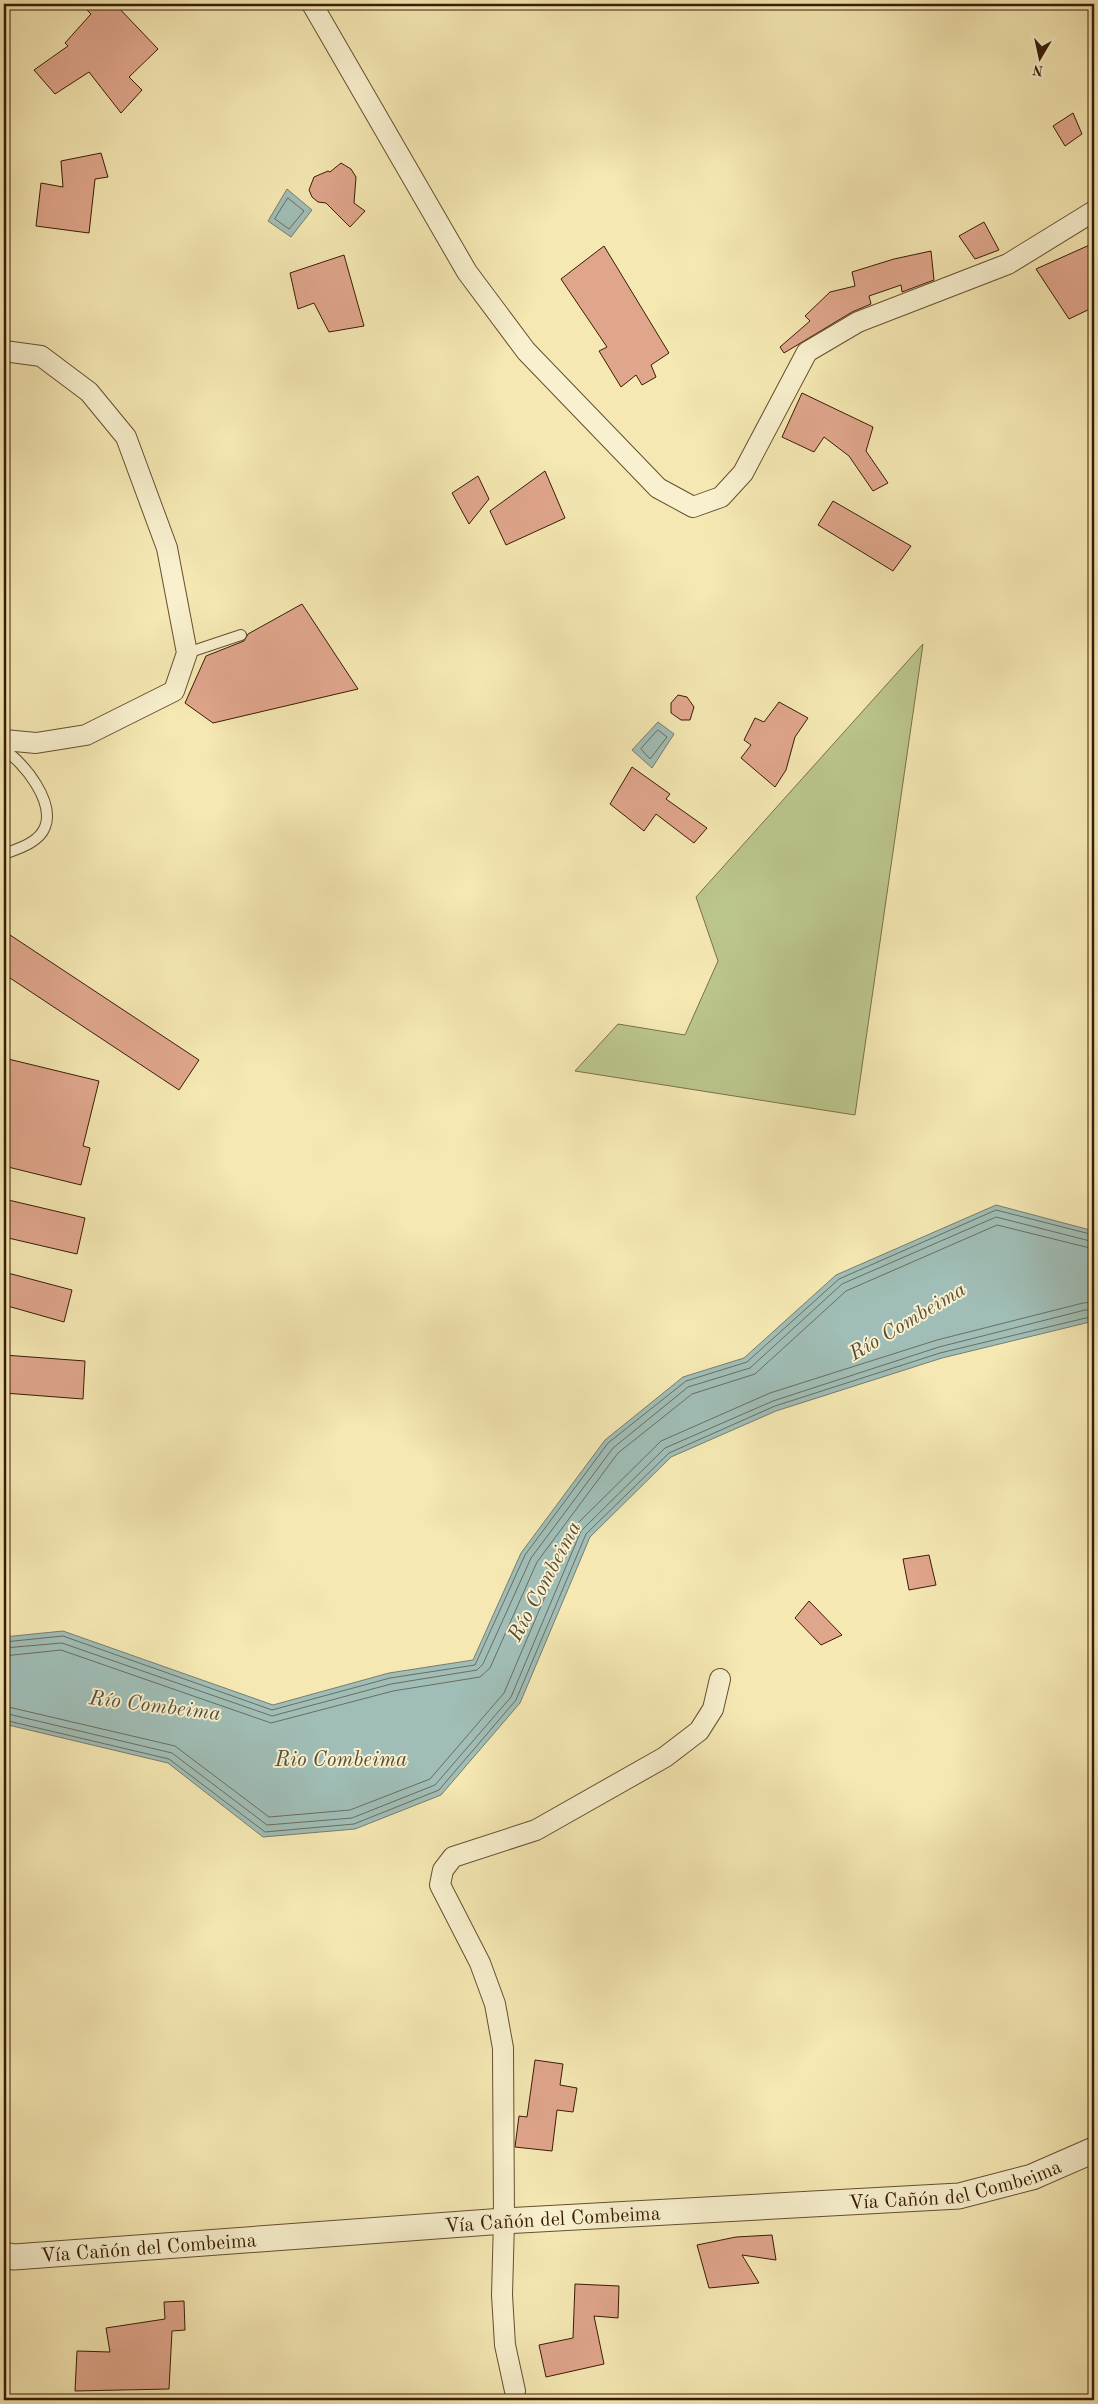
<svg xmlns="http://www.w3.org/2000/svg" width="1098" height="2404" viewBox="0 0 1098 2404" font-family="'Old Standard TT',serif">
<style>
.green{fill:#bbc68c;stroke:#7a7148}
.water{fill:#a0beb7;stroke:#777d6f}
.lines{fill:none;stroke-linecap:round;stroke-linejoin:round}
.shore{stroke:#6c6d5d;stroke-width:1}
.building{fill:#e0a68c;stroke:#391c03}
.service-casing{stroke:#684f2f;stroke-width:12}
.minor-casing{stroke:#684f2f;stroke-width:22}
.tertiary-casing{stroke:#684f2f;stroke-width:27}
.service{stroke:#f8f0ce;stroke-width:10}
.minor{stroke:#f8f0ce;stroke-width:20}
.tertiary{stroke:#f8f0ce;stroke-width:25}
.labels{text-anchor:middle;stroke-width:4;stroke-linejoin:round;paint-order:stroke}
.street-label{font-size:20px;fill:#391c03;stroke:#f8f0ce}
.water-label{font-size:21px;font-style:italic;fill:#584d39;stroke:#f8f0ce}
</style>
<rect width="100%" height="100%" fill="#f5e8b3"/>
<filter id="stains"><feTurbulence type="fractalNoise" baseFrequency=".004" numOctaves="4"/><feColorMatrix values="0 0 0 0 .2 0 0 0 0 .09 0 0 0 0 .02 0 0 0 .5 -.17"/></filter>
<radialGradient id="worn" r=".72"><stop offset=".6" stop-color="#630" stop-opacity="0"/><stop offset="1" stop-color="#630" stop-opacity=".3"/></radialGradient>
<!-- green -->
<path class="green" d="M923 644 855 1115 575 1071 618 1024 685 1035 718 961 696 897Z"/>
<!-- water -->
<path class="water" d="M287 189 312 210 291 237 268 221Z
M658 722 674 734 652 768 632 750Z
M996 1205 1094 1231V1321L942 1358 776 1411 671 1457 590 1537 520 1703 441 1795 355 1829 263 1837 168 1763 4 1724V1637L63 1631 273 1705 389 1673 473 1660 521 1553 605 1440 683 1377 744 1358 836 1275Z"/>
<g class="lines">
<!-- shore -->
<path class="shore" d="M288 198 304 211 289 229 275 219Z
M658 730 667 737 650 759 641 749Z
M4 1642 63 1636 272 1710 390 1678 475 1665 525 1555 608 1443 686 1381 747 1362 839 1279 996 1210 1094 1235
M4 1648 62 1643 272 1716 391 1684 477 1670 483 1664 531 1558 613 1448 688 1387 750 1368 842 1284 996 1217 1094 1242
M4 1656 61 1650 271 1723 393 1691 480 1677 490 1668 537 1562 618 1453 692 1394 755 1374 846 1291 997 1225 1094 1249
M4 1706 175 1746 269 1817 350 1810 430 1779 504 1693 575 1526 661 1441 770 1393 937 1340 1083 1303 1094 1302
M4 1713 172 1753 267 1825 352 1818 435 1785 511 1697 581 1531 665 1448 773 1401 939 1347 1085 1310H1094
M4 1720 169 1759 265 1832 354 1824 439 1790 516 1700 586 1534 669 1453 775 1406 940 1353 1094 1316"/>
</g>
<!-- building -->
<path class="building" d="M81 4H115L158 49 129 77 142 90 121 113 89 72 55 94 34 70 68 46 65 43 91 14Z
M1073 113 1082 134 1065 146 1053 126Z
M101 153 108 177 95 179 89 233 36 226 41 183 63 187 61 161Z
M341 163 351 169 356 177 354 203 365 211 350 227 326 203 318 202 312 197 309 190 314 177 328 171 330 172Z
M984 222 999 250 975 259 959 236Z
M1094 243V307L1069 319 1036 269Z
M604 246 669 353 651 365 656 377 642 385 636 375 621 387 599 351 607 347 561 279Z
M931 251 934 280 902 292 901 285 869 296 871 304 852 312 784 353 780 347 810 321 805 316 830 292 855 286 852 272 894 259Z
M344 255 364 326 329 332 314 303 298 309 290 273Z
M802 393 873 427 866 451 888 483 873 491 849 456 824 437 814 452 782 437Z
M545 471 565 518 506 545 490 511Z
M478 476 489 499 469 524 452 493Z
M833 501 911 546 893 571 818 525Z
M302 604 358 689 213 723 185 703 206 656 244 641 248 634Z
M678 695 687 697 694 707 690 720H681L671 713V703Z
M779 702 808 718 795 737 786 770 775 787 741 758 751 745 744 740 755 718 764 722Z
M632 767 670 794 666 799 707 828 694 843 656 814 644 831 610 804Z
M4 931 199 1060 179 1090 4 974Z
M4 1058 99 1081 83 1146 90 1148 81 1185 4 1166Z
M4 1199 85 1218 77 1254 4 1237Z
M4 1272 72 1290 64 1322 4 1305Z
M4 1355 85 1361 83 1399 4 1393Z
M929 1555 936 1585 909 1590 903 1559Z
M809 1601 842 1635 821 1645 795 1618Z
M535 2060 563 2064 560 2085 577 2088 573 2112 557 2110 552 2151 515 2147 519 2116 527 2117Z
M772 2235 776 2260 742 2255 759 2283 709 2288 697 2245 736 2237Z
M575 2284 619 2286 618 2318 594 2316 604 2364 546 2377 539 2345 573 2338Z
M184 2301 185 2330 172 2331 169 2389 75 2391 77 2351 110 2352 106 2328 165 2319 164 2302Z"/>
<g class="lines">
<!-- service casing -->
<g class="service-casing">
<path id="service" d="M187 653 241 635
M4 750C24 762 55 802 45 827 39 843 17 849 4 854"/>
</g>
<!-- minor casing -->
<g class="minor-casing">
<path id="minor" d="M312 4 467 272 526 351 658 488 693 507 721 497 743 473 807 352 858 322 1008 264 1094 211
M4 351 41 356 89 392 126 437 167 548 187 653 174 691 86 735 36 743 4 740
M515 2391 505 2345 502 2295 504 2221 503 2048 495 2004 480 1963 440 1885 443 1870 453 1857 536 1830 665 1757 699 1731 713 1709 720 1679"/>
</g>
<!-- tertiary casing -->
<g class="tertiary-casing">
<g id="tertiary">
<path id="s1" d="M4 2255 14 2257 504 2221 959 2196 1032 2177 1094 2150"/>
</g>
</g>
<!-- service -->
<use href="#service" class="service"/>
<!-- minor -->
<use href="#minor" class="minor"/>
<!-- tertiary -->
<use href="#tertiary" class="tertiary"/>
</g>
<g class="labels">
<!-- street labels -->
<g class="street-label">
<text dy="7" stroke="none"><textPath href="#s1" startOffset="955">Vía Cañón del Combeima</textPath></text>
<text dy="7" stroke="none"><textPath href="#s1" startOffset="550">Vía Cañón del Combeima</textPath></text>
<text dy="7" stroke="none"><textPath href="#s1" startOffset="145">Vía Cañón del Combeima</textPath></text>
</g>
<!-- water labels -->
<g class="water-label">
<text transform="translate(907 1321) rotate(-31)" y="7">Río Combeima</text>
<text transform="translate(544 1581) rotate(-62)" y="7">Río Combeima</text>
<text transform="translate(155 1705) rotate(7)" y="7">Río Combeima</text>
<text x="341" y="1766">Rio Combeima</text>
</g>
</g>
<!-- margin -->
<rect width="1098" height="2404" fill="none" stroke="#f5e8b3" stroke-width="20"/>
<rect x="5" y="5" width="1088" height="2394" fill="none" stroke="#391c03" stroke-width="2.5"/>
<rect x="10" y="10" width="1078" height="2384" fill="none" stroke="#391c03"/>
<!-- north arrow -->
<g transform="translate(1040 58) rotate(189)" stroke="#f8f0ce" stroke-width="4" paint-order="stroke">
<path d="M0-4L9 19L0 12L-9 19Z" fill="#391c03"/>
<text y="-8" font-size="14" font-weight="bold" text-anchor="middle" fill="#391c03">N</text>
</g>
<rect width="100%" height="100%" filter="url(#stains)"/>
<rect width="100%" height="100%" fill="url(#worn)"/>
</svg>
